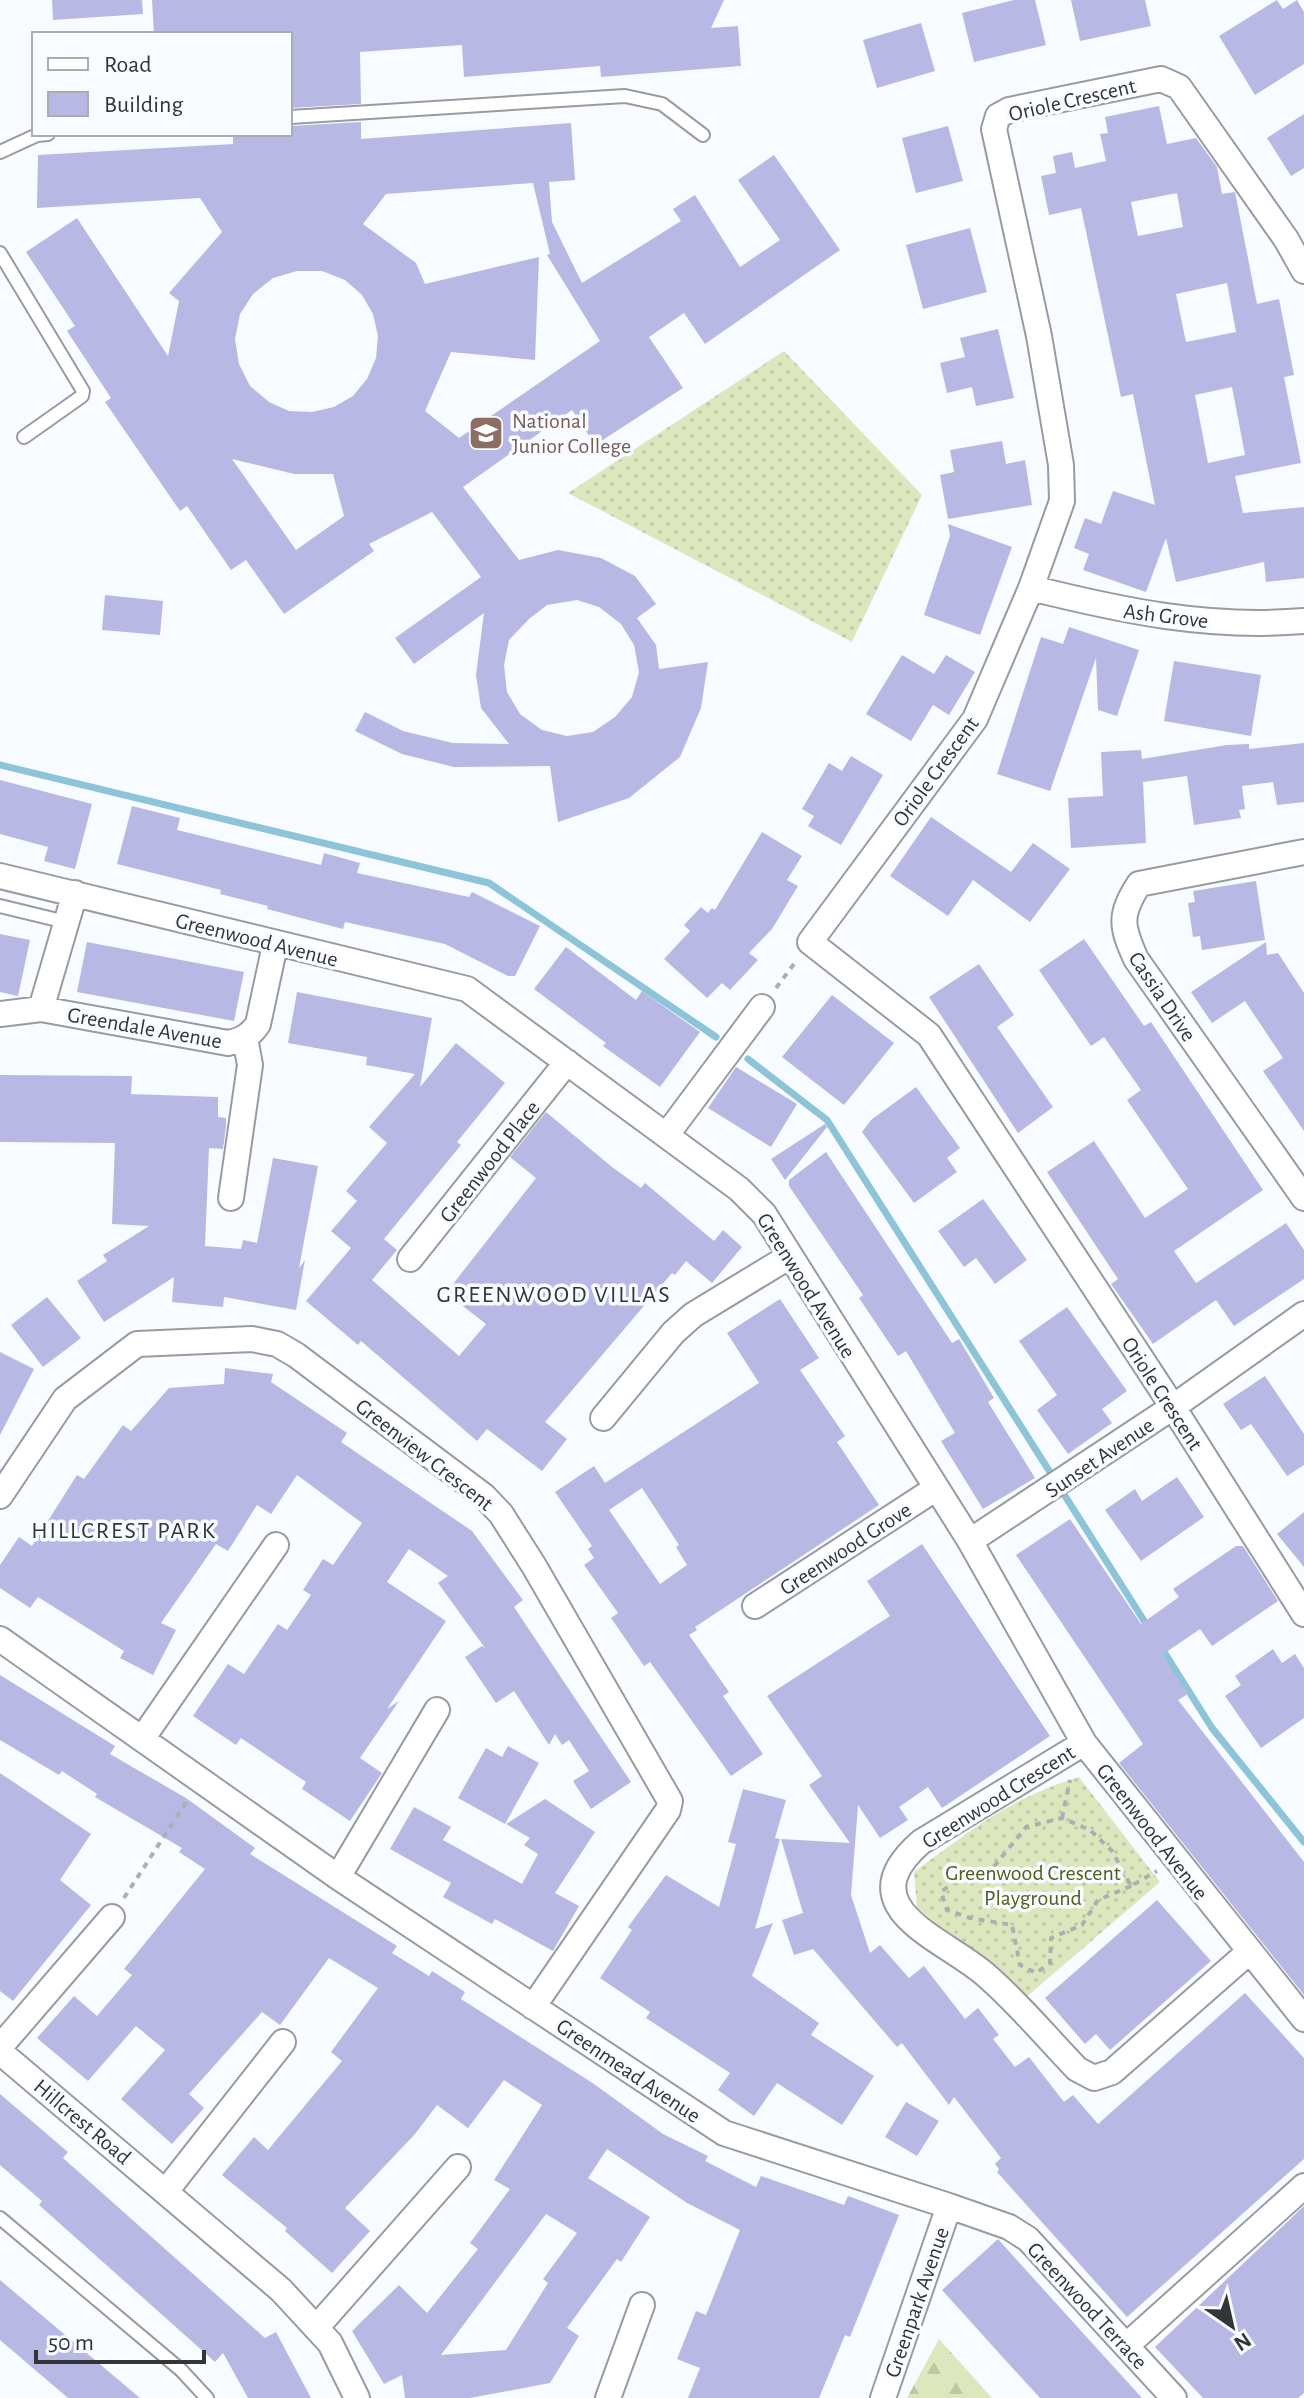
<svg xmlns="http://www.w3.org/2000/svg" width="1304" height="2398" viewBox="0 0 1304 2398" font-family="'Alegreya Sans',sans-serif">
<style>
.grass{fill:url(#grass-dots)}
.forest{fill:url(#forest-firs)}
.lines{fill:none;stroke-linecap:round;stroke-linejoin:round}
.stream{stroke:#8ec4d8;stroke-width:7}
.building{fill:#b8b8e4;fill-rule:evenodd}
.service-casing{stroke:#989b9f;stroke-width:16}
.minor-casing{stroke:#989b9f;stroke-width:28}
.path{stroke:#acaeb1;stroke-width:4;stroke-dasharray:6 6;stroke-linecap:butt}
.service{stroke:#fff;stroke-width:12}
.minor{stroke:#fff;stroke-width:24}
.labels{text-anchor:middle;stroke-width:7;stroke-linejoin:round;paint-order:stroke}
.street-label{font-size:22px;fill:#343537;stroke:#f8fbff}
.education-label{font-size:22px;fill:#785e54;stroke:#f8fbff;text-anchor:start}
.park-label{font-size:22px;fill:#535e18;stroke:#f8fbff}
.neighbourhood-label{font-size:24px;letter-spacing:2px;fill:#343537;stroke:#f8fbff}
</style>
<defs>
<pattern id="grass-dots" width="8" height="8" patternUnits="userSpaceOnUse" patternTransform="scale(2)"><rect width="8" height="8" fill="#dde7be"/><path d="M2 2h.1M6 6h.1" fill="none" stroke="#bec7a4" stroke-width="1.8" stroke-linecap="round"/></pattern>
<pattern id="forest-firs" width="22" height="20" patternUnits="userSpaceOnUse" patternTransform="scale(2)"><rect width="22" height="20" fill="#dde7be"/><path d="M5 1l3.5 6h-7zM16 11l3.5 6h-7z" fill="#bec7a4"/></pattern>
</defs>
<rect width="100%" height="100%" fill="#f8fbff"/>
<!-- grass -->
<path class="grass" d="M784 351 922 495 852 642 568 493Z
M1079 1777 1160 1882 1023 2000 917 1907 914 1872C971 1830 1010 1798 1079 1777Z"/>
<!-- forest -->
<path class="forest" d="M939 2339 992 2398H907Z"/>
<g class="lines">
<!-- stream -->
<path class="stream" d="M0 765 489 883 716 1037
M748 1059 827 1120 1148 1627
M1161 1647 1212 1728 1304 1842"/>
</g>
<!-- building -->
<path class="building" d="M52 0H142L143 14 53 20Z
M152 0H724L711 28 738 26 741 66 601 77 600 66 464 77 462 45 360 52 361 104 290 108V34H154Z
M1014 0H1035L1046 45 974 62 962 13Z
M1071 0H1145L1151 26 1080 41Z
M1277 0 1283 9 1297 0 1304 12V64L1255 95 1219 36Z
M921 23 935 71 877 88 863 40Z
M1159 106 1167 144 1196 138 1217 167 1222 194 1235 192 1257 304 1279 299 1294 375 1284 377 1301 463 1235 476 1243 513 1304 507V578L1266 582 1264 562 1176 582 1166 538 1146 592 1083 570 1089 554 1074 548 1085 518 1101 524 1113 491 1155 505 1133 394 1121 397 1081 208 1049 215 1041 176 1056 173 1053 156 1072 152 1075 168 1106 161 1100 134 1108 133 1105 117ZM1177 193 1183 227 1138 236 1131 202ZM1227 283 1236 332 1186 342 1176 294ZM1232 387 1245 455 1208 463 1195 395Z
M1304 114V168L1291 176 1267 138Z
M361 122V139L571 123 575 180 549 182 552 222 582 283 681 221 673 209 695 195 740 267 780 240 738 180 774 155 840 250 705 344 684 313 649 337 683 388 595 445 572 410 463 487 519 560 558 550 601 558 635 576 656 604 637 618 656 645 659 669 708 662 701 708 680 757 629 798 558 822 550 766 454 767 402 754 355 731 365 712 403 731 453 743 509 744 481 708 476 675 484 613 414 664 395 638 481 577 432 512 369 544 374 551 284 614 246 560 231 570 187 506 180 511 105 402 111 398 67 331 75 326 26 252 77 218 168 356 179 301 169 293 222 232 200 198 37 208 38 155 233 144V134H290V126ZM533 183 550 254 547 255 600 341 459 438 425 411 451 352 535 360 539 257 425 284 416 263 363 224 386 194ZM297 271H322L345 280 362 295 373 314 378 336 376 358 367 379 353 396 334 407 312 412 289 411 269 402 250 386 239 364 235 339 240 314 253 294 273 278ZM232 459 294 474H333L344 516 296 550ZM577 600 599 607 621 624 634 645 639 672 632 697 615 717 593 732 567 736 542 730 520 714 507 692 504 665 509 640 529 619 547 605Z
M948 126 963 181 916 193 902 138Z
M970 228 987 292 923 309 906 245Z
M998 329 1014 398 976 406 972 387 947 393 940 363 965 357 960 338Z
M1002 441 1006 464 1025 460 1032 505 948 519 940 475 954 472 950 450Z
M948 524 1012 547 980 635 924 615 950 536Z
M105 595 163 601 160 635 102 630Z
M1069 627 1139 650 1117 716 1098 710 1096 658 1050 791 997 774 1041 637 1063 644Z
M902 655 934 674 946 655 975 672 949 715 933 705 911 741 866 714Z
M1174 661 1261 675 1251 736 1164 721Z
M1304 743V802L1277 805 1273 782 1242 786 1245 809 1239 810 1241 818 1194 825 1187 776 1143 782 1146 843 1071 848 1068 798 1103 796 1101 752 1141 750 1142 759 1227 745 1249 744V749Z
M851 756 883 775 841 845 808 826 814 816 802 809 829 763 842 771Z
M0 780 92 804 75 869 44 861 48 847 0 834Z
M132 806 180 818 177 830 321 865 324 853 360 863 357 873 469 897 472 892 540 926 515 976H508L445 944 345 922 343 929 267 909 268 906 220 894 221 890 117 864Z
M931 817 1011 872 1033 843 1070 869 1030 922 973 880 948 916 890 876Z
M762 832 802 856 787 880 798 886 772 929 749 953 758 960 730 990 722 983 707 998 664 959 690 931 684 925 701 907 708 913 712 908 715 910Z
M1256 881 1265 940 1202 950 1200 936 1193 937 1188 903 1195 902 1193 891Z
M0 934 30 940 18 996 0 992Z
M1084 939 1144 1026 1151 1022 1263 1190 1174 1251 1196 1283 1286 1223 1304 1250V1279L1234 1326 1216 1300 1153 1344 1111 1284 1118 1279 1047 1172 1094 1141 1145 1218 1188 1189 1127 1100 1141 1090 1104 1037 1091 1046 1039 970Z
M87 942 244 972 234 1021 77 992Z
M1266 942 1267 955 1278 953 1304 993V1131L1263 1071 1283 1058 1245 1001 1212 1023 1191 992Z
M566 947 636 1000 642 991 700 1032 660 1087 603 1046 606 1043 534 989Z
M979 964 1014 1015 997 1027 1053 1107 1018 1133 929 997Z
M297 992 432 1018 420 1087 456 1043 505 1083 457 1142 461 1145 384 1239 397 1250 372 1280 459 1356 486 1324 446 1293 536 1178 510 1157 546 1112 612 1167 641 1188 645 1183 714 1241 723 1230 742 1247 712 1283 686 1261 675 1275 672 1273 545 1422 567 1439 542 1471 487 1429 477 1441 361 1341 358 1345 306 1301 351 1248 331 1231 357 1201 346 1191 387 1143 369 1127 415 1074 366 1065 367 1057 288 1043Z
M832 995 894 1043 844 1105 782 1057Z
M736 1067 797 1104 771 1147 708 1108Z
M0 1075 132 1076 131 1094 218 1097V1117L226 1118V1126L223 1149 209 1148 205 1246 241 1249 243 1240 257 1243 273 1158 318 1166 299 1268 305 1260 296 1310 224 1297 223 1307 172 1302 174 1277 104 1322 77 1281 107 1261 103 1255 149 1226 112 1224 115 1143 0 1142Z
M916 1087 960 1148 947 1158 957 1172 914 1203 862 1132 871 1120Z
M825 1124 827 1127 785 1180 771 1159Z
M826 1152 952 1343 959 1339 994 1398 988 1402 1035 1478 983 1509 941 1441 955 1433 906 1351 898 1356 859 1298 863 1295 789 1186V1180Z
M983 1199 1027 1260 995 1284 976 1258 964 1267 938 1231Z
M47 1297 81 1338 43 1367 11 1325Z
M780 1299 819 1358 800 1370 845 1436 837 1442 879 1505 695 1627 697 1630 689 1635 729 1692 723 1696 763 1754 731 1776 650 1662 644 1666 611 1618 618 1613 584 1565 594 1558 588 1549 592 1546 555 1492 594 1466 605 1483 759 1383 727 1333ZM642 1488 679 1545 676 1547 687 1565 660 1584 609 1510Z
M1067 1307 1127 1391 1102 1409 1112 1423 1068 1454 1037 1410 1057 1395 1019 1341Z
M0 1352 34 1369 0 1435Z
M225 1368 273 1374 271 1382 347 1433 341 1442 472 1531 523 1600 514 1607 631 1782 591 1809 573 1781 589 1771 569 1740 562 1745 555 1734 549 1745 514 1691 496 1703 465 1657 482 1646 485 1648 438 1583 448 1576 409 1549 387 1582 446 1621 387 1709 399 1701 360 1758 382 1773 350 1821 302 1789 306 1782 241 1738 236 1745 193 1716 228 1664 244 1674 278 1624 287 1630 311 1595 303 1590 323 1559 333 1565 362 1523 297 1475 271 1514 257 1505 228 1551 216 1544 161 1623 176 1630 153 1675 120 1658 124 1651 38 1597 30 1608 0 1588V1565L19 1537 32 1546 77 1475 84 1479 123 1425 131 1431 169 1388 224 1384Z
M1265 1376 1304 1434V1465L1287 1476 1251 1424 1241 1430 1223 1404Z
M1177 1477 1204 1517 1141 1561 1105 1510 1135 1489 1142 1501Z
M1304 1512V1567L1277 1534Z
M1070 1519 1141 1624 1179 1597 1173 1589 1236 1546H1243L1278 1601 1212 1646 1200 1629 1162 1655 1188 1694 1178 1700 1304 1862V1995L1119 1763 1143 1744 1016 1555Z
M922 1544 1050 1736 942 1808 928 1787 899 1807 908 1820 880 1838 858 1805 851 1895 870 1953 880 1945 909 1978 924 1966 965 2019 978 2008 999 2035 993 2039 1015 2067 1029 2057 1064 2102 1073 2095 1098 2124 1245 1993 1304 2058V2159L1127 2317 997 2172 999 2169 995 2164 1001 2158 954 2097 949 2105 902 2043 897 2047 813 1949 794 1955 782 1920 803 1913 781 1839 850 1843 809 1785 822 1776 767 1696 890 1616 867 1581Z
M1273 1649 1282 1663 1295 1654 1304 1668V1718L1261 1748 1225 1696 1241 1685 1235 1676Z
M0 1675 115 1746 110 1754 186 1798 255 1848 250 1854 397 1946 392 1953 429 1976 432 1971 465 1992 461 1999 594 2084 663 2134 708 2156 705 2161 756 2187 761 2176 844 2205 848 2196 899 2215 850 2337 845 2335 819 2398H688L700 2368 677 2359 696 2311 706 2315 740 2230 687 2203 607 2149 588 2178 650 2217 621 2262 617 2259 567 2328 579 2336 550 2383 470 2398H405L402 2375 384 2384 352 2331 399 2285 427 2313 478 2249 470 2243 510 2189 494 2180 542 2105 504 2080 468 2128 437 2105 415 2134 345 2208 370 2231 332 2273 285 2231 287 2228 222 2175 254 2137 268 2150 342 2061 331 2052 378 1988 329 1958 280 2025 262 2012 189 2094 204 2108 172 2144 121 2099 165 2050 136 2026 88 2081 37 2038 74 1996 97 2016 132 1975 124 1969 205 1869 179 1852 182 1848 95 1797 97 1794 62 1771 59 1775 0 1740ZM546 2214 577 2233 543 2279 548 2283 506 2350 441 2355Z
M508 1746 539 1763 505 1824 458 1798 486 1748 502 1757Z
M0 1773 91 1834 60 1880 91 1905 13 2001 0 1991Z
M743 1789 786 1800 775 1838 780 1839 755 1929 773 1923 752 1976 819 2023 811 2035 874 2076 842 2125 777 2083 754 2116 718 2090 730 2073 646 2018 650 2012 600 1978 632 1930 628 1927 666 1875 719 1907 736 1844 728 1842Z
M545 1799 595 1832 555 1893 579 1906 553 1951 495 1919 492 1924 443 1897 451 1883 390 1849 414 1807 451 1827 443 1840 522 1884 538 1854 524 1845 530 1838 506 1824Z
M1157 1900 1211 1961 1110 2050 1096 2034 1085 2044 1045 1998Z
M0 2094 68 2152 63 2158 265 2338 276 2332 311 2398H248L223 2353 215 2362 39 2205 42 2201 0 2165Z
M906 2102 939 2121 917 2156 885 2137Z
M1304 2206V2393L1298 2398H1203L1155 2347Z
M998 2239 1082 2332 1142 2398H1040L998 2352 942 2290Z
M0 2280 140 2398H68L0 2340Z"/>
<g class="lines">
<!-- service casing -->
<g class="service-casing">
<path id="service" d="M290 117 625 96 662 104 703 135
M0 152 37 135 48 134
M0 253 83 391 82 396 24 437
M0 906 66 922
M0 2218 181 2370 207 2398"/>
</g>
<!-- minor casing -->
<g class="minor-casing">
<path id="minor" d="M1304 271 1286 239 1179 87 1161 79 1009 110 998 116 994 129 1039 336 1061 465 1062 501 1031 588 975 719 810 942 929 1035 1173 1407 1304 1614
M1031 588C1123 611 1209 629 1304 621
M1304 852 1139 884C1119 915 1121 926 1136 959L1304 1198
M0 876 467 989 739 1189 764 1214 970 1541 1084 1743 1304 2019
M41 1009 75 893
M0 1014 41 1009 228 1043C242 1040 250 1036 258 1024L275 945
M668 1133 762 1007
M231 1198 250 1065 245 1038
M410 1259 567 1062
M603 1418 673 1333 693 1315 790 1256
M0 1496 65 1399 137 1344 252 1339 277 1344 296 1355 484 1496 501 1514 534 1566 670 1801 668 1810 533 2007
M970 1541 1173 1407 1304 1314
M755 1606 935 1489
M0 1639 338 1877 724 2133 949 2206 1009 2227 1028 2239 1174 2398
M142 1739 276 1545
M1084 1743 921 1842C844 1909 947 1939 988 1977 1020 2005 1048 2039 1077 2069L1094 2078 1112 2072 1250 1951
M338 1877 437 1710
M0 2047 112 1917
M0 2052 281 2290 330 2343 357 2398
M166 2191 283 2042
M316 2328 458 2167
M1127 2345 1304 2186
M608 2398 642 2305
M883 2398 949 2206"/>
</g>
<!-- path -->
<path class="path" d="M776 988 797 960
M1062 1818 1070 1780
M1131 1886 1098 1900 1082 1925 1051 1938 1050 1963 1036 1973 1020 1965 1012 1925 970 1918 947 1910 941 1892 960 1877 988 1874 1026 1827 1062 1818 1090 1830 1112 1851 1131 1886 1157 1871
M124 1898 189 1798"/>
<!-- service -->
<use href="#service" class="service"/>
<!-- minor -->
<use href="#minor" class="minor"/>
</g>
<!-- icons -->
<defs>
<g id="school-square" transform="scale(1.8)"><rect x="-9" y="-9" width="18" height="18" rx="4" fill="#8d6e63" stroke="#f8fbff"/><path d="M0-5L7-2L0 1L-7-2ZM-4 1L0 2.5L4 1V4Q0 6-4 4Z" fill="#fff"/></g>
</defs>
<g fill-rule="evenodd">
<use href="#school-square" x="486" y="433"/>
</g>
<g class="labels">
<!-- street labels -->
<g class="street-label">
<text transform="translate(1072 99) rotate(-13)" y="8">Oriole Crescent</text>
<text transform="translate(1166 615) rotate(7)" y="8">Ash Grove</text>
<text transform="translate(935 771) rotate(-54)" y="8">Oriole Crescent</text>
<text transform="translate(257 939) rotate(14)" y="8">Greenwood Avenue</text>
<text transform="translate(1163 996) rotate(56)" y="8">Cassia Drive</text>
<text transform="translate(145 1027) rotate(10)" y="8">Greendale Avenue</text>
<text transform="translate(489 1161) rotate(-52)" y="8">Greenwood Place</text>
<text transform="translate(807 1285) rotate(58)" y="8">Greenwood Avenue</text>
<text transform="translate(1163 1393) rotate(57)" y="8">Oriole Crescent</text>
<text transform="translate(425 1454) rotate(38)" y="8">Greenview Crescent</text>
<text transform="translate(1099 1457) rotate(-34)" y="8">Sunset Avenue</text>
<text transform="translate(845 1548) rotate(-33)" y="8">Greenwood Grove</text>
<text transform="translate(998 1796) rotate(-32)" y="8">Greenwood Crescent</text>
<text transform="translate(1153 1831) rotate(52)" y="8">Greenwood Avenue</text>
<text transform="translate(629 2070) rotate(34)" y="8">Greenmead Avenue</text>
<text transform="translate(83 2121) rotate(40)" y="8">Hillcrest Road</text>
<text transform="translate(916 2302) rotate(-71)" y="8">Greenpark Avenue</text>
<text transform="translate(1088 2305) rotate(47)" y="8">Greenwood Terrace</text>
</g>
<!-- education labels -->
<g class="education-label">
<text x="512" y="428">National<tspan x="512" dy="25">Junior College</tspan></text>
</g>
<!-- park labels -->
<g class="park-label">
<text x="1033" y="1880">Greenwood Crescent<tspan x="1033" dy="25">Playground</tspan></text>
</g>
<!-- neighbourhood labels -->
<g class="neighbourhood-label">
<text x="554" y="1302">GREENWOOD VILLAS</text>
<text x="124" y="1538">HILLCREST PARK</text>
</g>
</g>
<!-- legend -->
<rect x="32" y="32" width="260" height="104" fill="#f8fbff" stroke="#aaacaf" stroke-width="2"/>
<rect x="48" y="58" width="40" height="12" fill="#ffffff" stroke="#aaacaf" stroke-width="2"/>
<text x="104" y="72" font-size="24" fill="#343537">Road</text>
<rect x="48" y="92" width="40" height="24" fill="#b8b8e4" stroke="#aaacaf" stroke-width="2"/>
<text x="104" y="112" font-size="24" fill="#343537">Building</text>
<!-- north arrow -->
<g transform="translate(1232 2326) rotate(146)" stroke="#f8fbff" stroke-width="6" paint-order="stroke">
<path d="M0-6L14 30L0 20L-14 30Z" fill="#343537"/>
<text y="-12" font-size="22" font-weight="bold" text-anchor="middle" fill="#343537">N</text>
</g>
<!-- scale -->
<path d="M36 2350v12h168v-12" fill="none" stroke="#343537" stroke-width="4"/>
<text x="48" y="2350" font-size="24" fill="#343537" stroke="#f8fbff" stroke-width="6" paint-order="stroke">50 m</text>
</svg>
